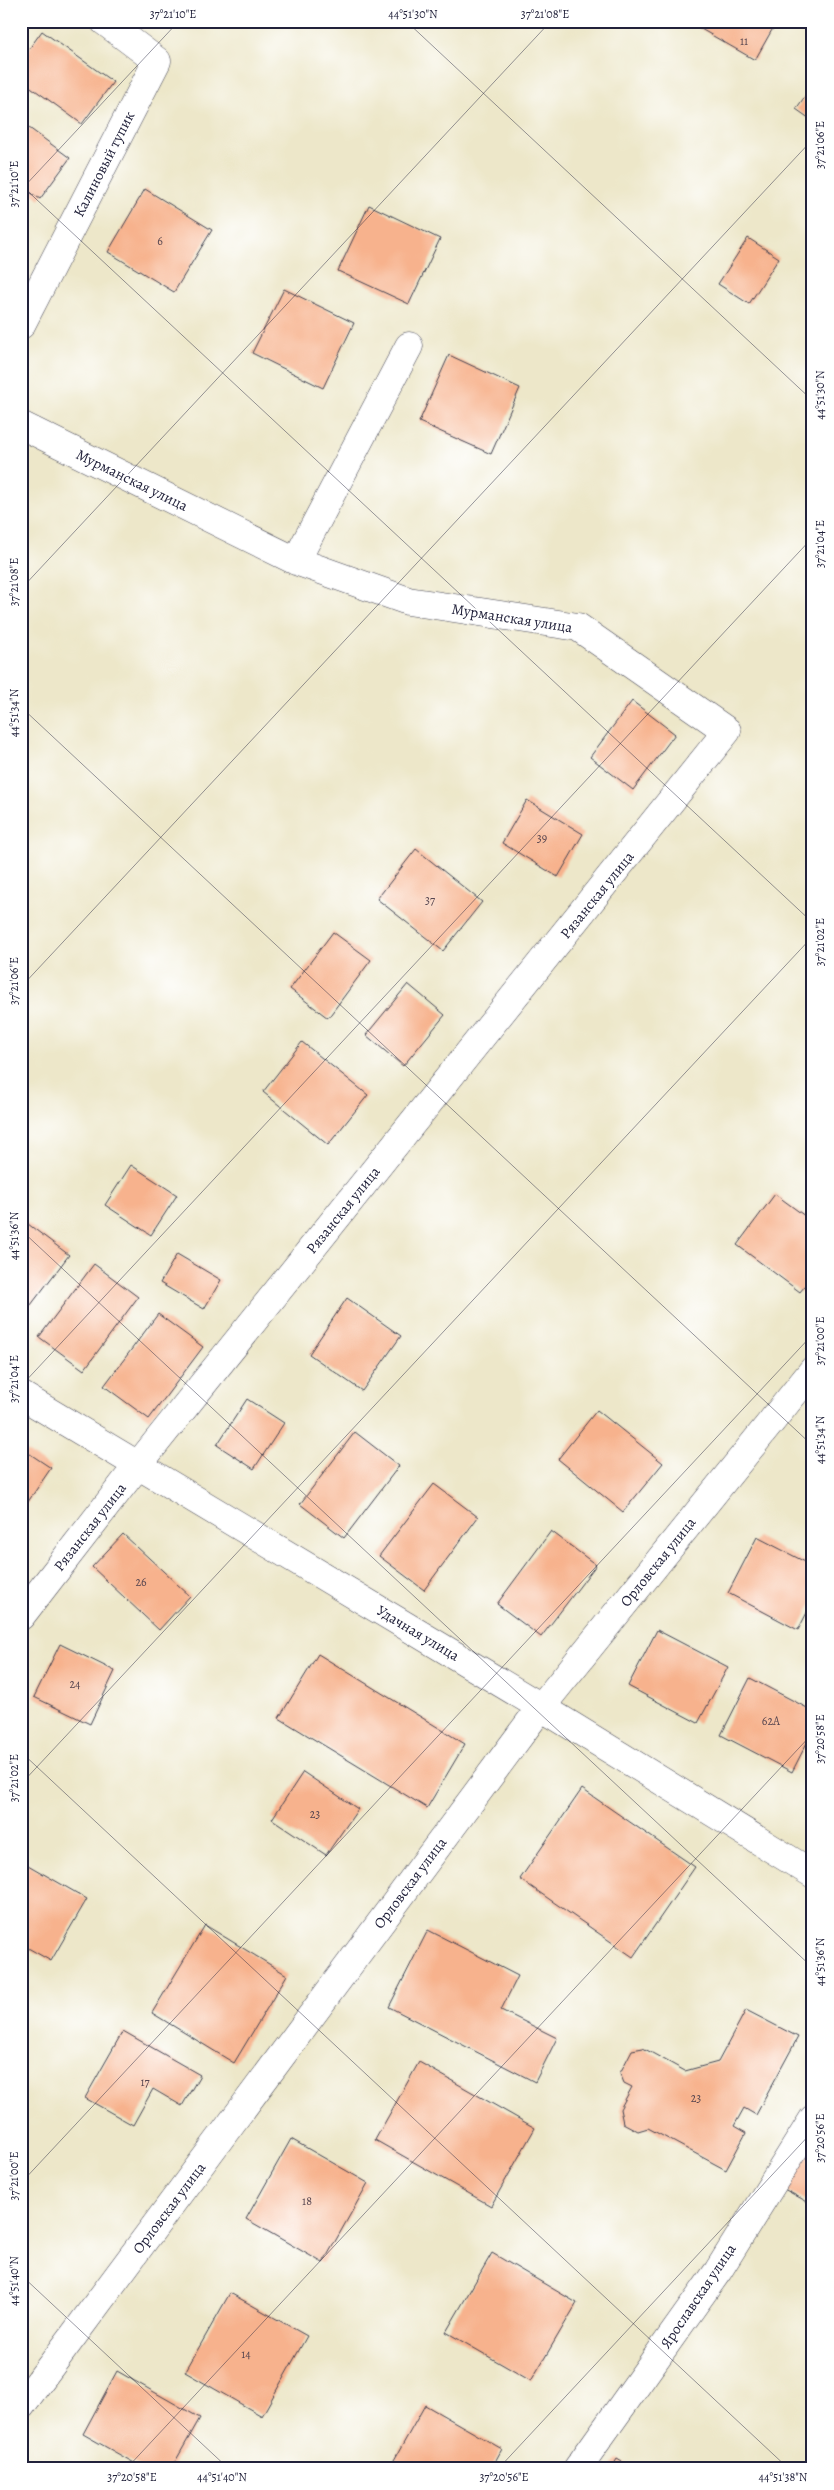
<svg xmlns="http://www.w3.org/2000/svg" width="834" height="2490" viewBox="0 0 834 2490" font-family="Alegreya,serif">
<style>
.building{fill:#f7b28d}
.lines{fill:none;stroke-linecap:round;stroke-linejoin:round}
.street-casing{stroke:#404050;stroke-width:29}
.street{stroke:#fff;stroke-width:28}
.ticks{fill:none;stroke:#22223b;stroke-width:1;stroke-opacity:0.45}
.labels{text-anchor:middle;stroke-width:4;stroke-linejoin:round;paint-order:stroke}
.number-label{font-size:12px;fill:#574650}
.street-label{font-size:15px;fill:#22223b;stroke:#fff}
.neatline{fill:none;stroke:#22223b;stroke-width:2}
.ticks-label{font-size:12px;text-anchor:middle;fill:#22223b}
</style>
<rect width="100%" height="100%" fill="#fff"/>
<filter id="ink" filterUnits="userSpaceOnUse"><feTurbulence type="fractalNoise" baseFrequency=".02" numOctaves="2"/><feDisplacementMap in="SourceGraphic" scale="10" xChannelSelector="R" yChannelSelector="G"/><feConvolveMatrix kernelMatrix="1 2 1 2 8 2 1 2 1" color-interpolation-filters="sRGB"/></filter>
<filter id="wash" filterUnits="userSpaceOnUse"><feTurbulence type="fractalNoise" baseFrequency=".0096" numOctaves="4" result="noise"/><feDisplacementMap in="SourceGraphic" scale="20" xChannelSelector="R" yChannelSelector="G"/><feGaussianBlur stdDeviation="1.12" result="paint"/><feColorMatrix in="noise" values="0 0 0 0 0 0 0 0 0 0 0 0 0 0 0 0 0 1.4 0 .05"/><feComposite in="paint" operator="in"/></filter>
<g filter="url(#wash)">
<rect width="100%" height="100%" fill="#ede7c9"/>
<g id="blocks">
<!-- building -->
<path class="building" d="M687 21H777L755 60Z
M42 31 113 82 82 124 21 80V60Z
M813 85V121L796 109Z
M21 122 70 158 40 199 21 186Z
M145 189 212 230 174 292 108 252Z
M369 205 440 239 409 304 338 271Z
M748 238 779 258 749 304 718 284Z
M284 289 354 323 323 388 252 353Z
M449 355 520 388 491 454 419 422Z
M632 701 675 734 633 790 590 757Z
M527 800 583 834 558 877 502 843Z
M416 849 482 902 443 951 377 899Z
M333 932 371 960 328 1018 290 989Z
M408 984 445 1015 403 1066 366 1035Z
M302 1042 368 1095 328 1145 263 1092Z
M131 1165 177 1195 151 1235 105 1205Z
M775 1194 813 1222V1276L800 1292 737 1245Z
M24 1221 69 1255 21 1318V1225Z
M177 1254 221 1280 204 1309 160 1283Z
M94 1264 138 1297 84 1370 39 1337Z
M347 1298 401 1336 362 1391 309 1354Z
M158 1314 203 1347 149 1419 104 1386Z
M247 1399 284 1423 254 1469 217 1445Z
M597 1410 663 1463 623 1512 558 1459Z
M355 1432 399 1466 344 1538 300 1504Z
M21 1448 51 1468 21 1512Z
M434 1484 478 1517 424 1590 379 1556Z
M551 1531 596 1565 541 1637 497 1604Z
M123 1534 190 1596 159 1630 92 1567Z
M757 1537 813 1566V1601L798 1630 728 1593Z
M657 1630 728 1667 698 1723 628 1686Z
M60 1644 115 1671 90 1724 34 1697Z
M318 1654 465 1744 427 1808 279 1718Z
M750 1678 813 1711V1731L792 1772 721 1735Z
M303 1772 358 1809 326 1855 272 1819Z
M582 1789 695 1867 633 1957 520 1879Z
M21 1861 87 1899 51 1961 21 1944Z
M205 1925 287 1975 234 2063 152 2013Z
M428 1930 518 1976 501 2010 557 2038 535 2082 389 2007Z
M746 2010 798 2037 756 2115 744 2108 734 2126 746 2133 726 2170 648 2128 638 2131 623 2123 620 2109 632 2087 624 2083 620 2073 632 2050 643 2048 685 2071 718 2062Z
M123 2031 200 2075 182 2106 153 2089 133 2125 85 2098Z
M419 2062 535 2128 491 2206 375 2140Z
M291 2139 368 2183 323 2263 246 2219Z
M813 2143V2205L784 2189Z
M492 2253 577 2303 531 2381 446 2332Z
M230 2293 307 2336 262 2416 185 2372Z
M117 2371 200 2418 171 2469H145L83 2434Z
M425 2405 502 2449 491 2469H389Z
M617 2459 634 2469H611Z"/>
</g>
</g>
<g filter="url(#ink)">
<use href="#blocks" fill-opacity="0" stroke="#404050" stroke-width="1"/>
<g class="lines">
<!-- street casing -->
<g class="street-casing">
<path id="street" d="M21 325 157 61 104 21
M21 425 296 561 408 601 578 627 727 731 138 1465 21 1616
M296 561 409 346
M21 1395 541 1707 813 1874
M21 2406 541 1707 813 1370
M577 2469 718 2271 813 2119"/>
</g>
<!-- street -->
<use href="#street" class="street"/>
</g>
</g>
<!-- ticks -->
<path class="ticks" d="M406 21 813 401M21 185 813 923M21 190 179 21M21 589 551 21M21 707 813 1446M21 987 813 139M21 1230 813 1968M21 1386 813 537M21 1752 789 2469M21 1784 813 936M21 2183 813 1334M21 2275 229 2469M126 2469 813 1733M498 2469 813 2131"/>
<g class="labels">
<!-- number labels -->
<g class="number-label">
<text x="744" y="45">11</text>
<text x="160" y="245">6</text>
<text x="542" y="842">39</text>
<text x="430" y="904">37</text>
<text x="141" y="1586">26</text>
<text x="75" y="1688">24</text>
<text x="771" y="1725">62А</text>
<text x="315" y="1818">23</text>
<text x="145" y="2086">17</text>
<text x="696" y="2102">23</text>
<text x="307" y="2205">18</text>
<text x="246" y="2358">14</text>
</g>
<!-- street labels -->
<g class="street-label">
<text transform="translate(104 164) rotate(-63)" y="5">Калиновый тупик</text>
<text transform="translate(132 480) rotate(26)" y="5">Мурманская улица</text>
<text transform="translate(512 618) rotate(9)" y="5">Мурманская улица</text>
<text transform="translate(597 895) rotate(-51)" y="5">Рязанская улица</text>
<text transform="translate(343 1210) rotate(-51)" y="5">Рязанская улица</text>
<text transform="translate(90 1527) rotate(-52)" y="5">Рязанская улица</text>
<text transform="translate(658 1562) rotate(-51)" y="5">Орловская улица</text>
<text transform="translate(418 1633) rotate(31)" y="5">Удачная улица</text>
<text transform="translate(410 1883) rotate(-53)" y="5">Орловская улица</text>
<text transform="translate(169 2208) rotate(-53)" y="5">Орловская улица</text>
<text transform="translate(698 2296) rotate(-56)" y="5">Ярославская улица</text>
</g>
</g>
<!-- margin -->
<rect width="834" height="2490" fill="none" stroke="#fff" stroke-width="55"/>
<rect x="28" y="28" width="778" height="2434" class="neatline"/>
<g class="ticks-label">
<text x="173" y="18">37°21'10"E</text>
<text x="413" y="18">44°51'30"N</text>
<text x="545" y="18">37°21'08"E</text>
<text transform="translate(820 145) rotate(-90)" y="4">37°21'06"E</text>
<text transform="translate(14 184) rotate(-90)" y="4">37°21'10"E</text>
<text transform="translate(820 395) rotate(-90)" y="4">44°51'30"N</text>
<text transform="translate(820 544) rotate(-90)" y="4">37°21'04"E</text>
<text transform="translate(14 582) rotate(-90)" y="4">37°21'08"E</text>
<text transform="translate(14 713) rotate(-90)" y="4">44°51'34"N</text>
<text transform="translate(820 942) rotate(-90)" y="4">37°21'02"E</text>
<text transform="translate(14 981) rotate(-90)" y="4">37°21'06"E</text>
<text transform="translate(14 1236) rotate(-90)" y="4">44°51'36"N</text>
<text transform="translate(820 1341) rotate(-90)" y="4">37°21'00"E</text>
<text transform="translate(14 1379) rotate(-90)" y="4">37°21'04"E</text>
<text transform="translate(820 1440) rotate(-90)" y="4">44°51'34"N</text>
<text transform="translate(820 1739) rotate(-90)" y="4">37°20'58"E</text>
<text transform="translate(14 1778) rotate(-90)" y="4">37°21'02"E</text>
<text transform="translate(820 1962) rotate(-90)" y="4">44°51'36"N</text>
<text transform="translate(820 2138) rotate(-90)" y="4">37°20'56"E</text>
<text transform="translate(14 2176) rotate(-90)" y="4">37°21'00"E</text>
<text transform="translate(14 2281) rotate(-90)" y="4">44°51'40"N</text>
<text x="132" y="2481">37°20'58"E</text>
<text x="222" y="2481">44°51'40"N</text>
<text x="504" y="2481">37°20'56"E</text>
<text x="783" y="2481">44°51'38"N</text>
</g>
</svg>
